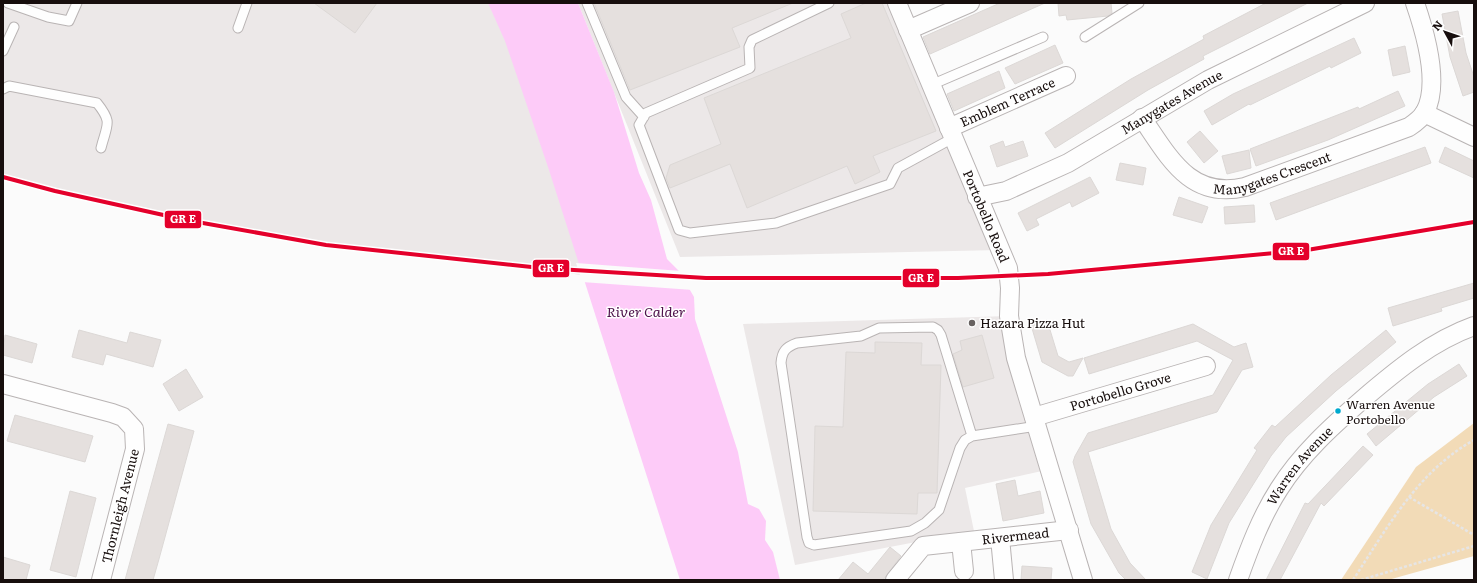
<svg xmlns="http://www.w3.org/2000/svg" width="1477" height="583" viewBox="0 0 1477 583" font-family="Literata,serif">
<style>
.built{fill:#ece8e8}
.green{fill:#f2dbb7}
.water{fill:#fdcbf8}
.pier{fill:#fbfbfb}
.building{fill:#e5e0de;stroke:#dcd8d6}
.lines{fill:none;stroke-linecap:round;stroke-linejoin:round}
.service-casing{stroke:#b9b4b4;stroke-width:11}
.minor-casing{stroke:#b9b4b4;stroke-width:20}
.path{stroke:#e6e5e5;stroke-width:2.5;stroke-dasharray:3 2;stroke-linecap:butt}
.service{stroke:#fefefe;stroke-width:9}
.minor{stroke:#fefefe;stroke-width:18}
.rail-1-casing{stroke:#fff;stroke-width:7}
.rail-1{stroke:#e4002b;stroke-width:4}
.poi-dot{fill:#676160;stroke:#fff;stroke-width:1.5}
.bus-dot{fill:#00a9ce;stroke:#fff;stroke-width:1.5}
.labels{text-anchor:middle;stroke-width:3;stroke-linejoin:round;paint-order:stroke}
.bus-label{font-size:12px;fill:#170e0d;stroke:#fff;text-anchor:start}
.street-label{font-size:13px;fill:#170e0d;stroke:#fff}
.poi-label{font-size:13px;fill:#170e0d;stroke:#fff;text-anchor:start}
.water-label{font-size:14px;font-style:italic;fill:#4c0f49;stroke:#fff}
.line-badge{stroke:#fff;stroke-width:1.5}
.badge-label{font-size:11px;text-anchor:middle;font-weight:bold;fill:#fff}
</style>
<rect width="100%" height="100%" fill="#fbfbfb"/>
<!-- built -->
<path class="built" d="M3 3H526L630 284 541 268 326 245 186 220 55 191 3 177Z
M578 3H897L999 250 680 257Z
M1009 316 1051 469 965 488 974 531 795 565 743 324Z"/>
<!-- green -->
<path class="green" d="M1474 423V556L1388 580H1341L1416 467Z"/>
<!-- water -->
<path class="water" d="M488 3H578L614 92 639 173 651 200 667 259 679 271 694 297 695 319 738 452 748 504 759 509 766 521 765 540 773 552 780 580H680L549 170 505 41Z"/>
<!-- pier -->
<path class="pier" d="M576 263 681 271 693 290 582 282Z"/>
<!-- building -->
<path class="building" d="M314 3H377L355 33Z
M594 3H793L732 28 740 47 630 90Z
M866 3H882L936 131 873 156 880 172 855 184 847 166 747 208 730 164 670 188 666 178 670 165 721 144 704 98 851 38 841 14Z
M1000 3H1045L930 54 923 37Z
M1058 3H1111L1112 13 1108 16 1067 20 1066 15 1059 16Z
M1266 3H1308L1203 56 1204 59 1148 90 1055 148 1045 133 1131 79 1204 39 1203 36Z
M1458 11 1466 53 1474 77V92L1463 96 1450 57 1442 14Z
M1354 38 1361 53 1331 68 1330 66 1250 105 1249 104 1212 125 1204 111 1233 94Z
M1055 45 1063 63 1015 84 1005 68Z
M1405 46 1410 72 1393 76 1388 50Z
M999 71 1005 88 954 111 947 94Z
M1398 91 1405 106 1328 140 1256 166 1250 149 1358 107 1359 109Z
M1200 131 1218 151 1204 163 1187 142Z
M1003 141 1005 147 1023 141 1028 156 997 167 990 146Z
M1425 147 1431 163 1276 220 1270 203Z
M1445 147 1474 161V178L1439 162Z
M1249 150 1251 168 1227 174 1222 156Z
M1120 163 1146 168 1143 185 1116 180Z
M1090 177 1099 193 1072 207 1070 202 1036 219 1039 225 1027 231 1018 213Z
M1179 197 1208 207 1202 223 1173 215Z
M1254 205 1255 222 1225 224 1224 207Z
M1474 283V298L1441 308 1442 311 1393 326 1388 308Z
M1047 320 1058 356 1069 362 1083 358 1073 376H1068L1042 362 1031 325Z
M1193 324 1234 347 1246 343 1253 367 1242 370 1217 412 1088 452 1111 529 1130 563 1146 580H1126L1119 573 1091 524 1073 462 1075 456 1088 433 1213 395 1233 360 1197 341 1089 374 1084 358Z
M79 330 127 343 130 332 161 340 153 367 106 354 103 365 72 357Z
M1386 330 1396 342 1336 391 1286 437 1271 456 1229 523 1207 579 1192 572 1211 525 1257 450 1254 448 1272 425 1275 427 1331 375Z
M5 335 37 344 32 363 3 355Z
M982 335 994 378 963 387 953 354 962 350 960 341Z
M875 342 922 343 921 365H941L937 493H918L917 514 813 511 815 426 843 427 846 352 875 353Z
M1459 364 1467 376 1434 397 1376 446 1367 434 1428 384Z
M186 369 203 397 179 411 163 384Z
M15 415 93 436 85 462 7 441Z
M168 424 194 431 159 559 153 580H125Z
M1363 446 1373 455 1324 506 1321 503 1280 580H1266L1305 503 1308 504Z
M1015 480 1018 496 1040 491 1044 513 1003 521 996 484Z
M70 491 96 498 76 577 50 570Z
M890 547 901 556 883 580H838L853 562 868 574Z
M3 557 30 565 26 580H3Z
M1022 566 1052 568 1051 580H1021Z"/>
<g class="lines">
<!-- service casing -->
<g class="service-casing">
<path id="service" d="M8 3 48 17 69 21 77 3
M587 3 626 97 644 117
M829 3 752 40 749 47 750 68 646 113 639 125 679 230 690 233 776 223 890 184 898 168 953 138
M238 28 247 3
M1085 37 1139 3
M3 51 14 27
M931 85 1043 37
M3 89 9 86 97 103C113 123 107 124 101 148
M972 436 941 335 938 330 933 327 879 328 861 336 797 343C786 347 782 351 781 363L807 537 809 543 814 545 911 531 925 523 939 510 960 448 965 440 972 436 1037 426"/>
</g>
<!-- minor casing -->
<g class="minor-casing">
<g id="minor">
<path id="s1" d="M897 3 1008 268 1010 288 1009 316 1016 358 1083 580"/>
<path d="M908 30 970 3"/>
<path d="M1424 113 1474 137"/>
<path id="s2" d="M1142 118C1169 157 1190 200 1245 187L1409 127C1415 123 1421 119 1425 112 1440 84 1425 32 1415 3"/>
<path id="s3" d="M949 128 1066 76"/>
<path id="s4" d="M977 197 1006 191 1068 163 1208 80 1365 3"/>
<path d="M3 384 112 413 123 417 134 429 135 449 101 580"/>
<path id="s5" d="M1034 417 1206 366"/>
<path d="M1000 538 1004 580"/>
<path d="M961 542 964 571"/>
<path id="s6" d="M895 580 923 546 1069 530"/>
<path id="s7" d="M1238 580C1249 549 1261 517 1279 489 1301 454 1332 426 1363 399 1397 370 1432 341 1474 326"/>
</g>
</g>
<!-- path -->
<path class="path" d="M1409 497 1474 535
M1353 580C1387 528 1418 471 1474 440
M1361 580 1474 546"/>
<!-- service -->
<use href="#service" class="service"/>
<!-- minor -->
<use href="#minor" class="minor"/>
<!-- rail-1 casing -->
<g class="rail-1-casing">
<path id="rail-1" d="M3 177 55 191 186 220 326 245 541 268 706 278H958L1048 274 1307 250 1474 222"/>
</g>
<!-- rail-1 -->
<use href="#rail-1" class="rail-1"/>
</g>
<!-- markers -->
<circle class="poi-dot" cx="972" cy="323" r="4"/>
<circle class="bus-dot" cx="1338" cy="411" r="3.5"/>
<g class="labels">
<!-- bus labels -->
<g class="bus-label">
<text x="1346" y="409">Warren Avenue<tspan x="1346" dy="15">Portobello</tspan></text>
</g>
<!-- street labels -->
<g class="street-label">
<text dy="5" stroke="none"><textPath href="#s3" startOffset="64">Emblem Terrace</textPath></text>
<text dy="5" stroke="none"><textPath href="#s4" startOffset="218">Manygates Avenue</textPath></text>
<text dy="5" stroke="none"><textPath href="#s2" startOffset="164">Manygates Crescent</textPath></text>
<text dy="5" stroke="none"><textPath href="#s1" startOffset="231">Portobello Road</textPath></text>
<text dy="5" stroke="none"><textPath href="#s5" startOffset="90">Portobello Grove</textPath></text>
<text dy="5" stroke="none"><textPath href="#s7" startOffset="131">Warren Avenue</textPath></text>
<text transform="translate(120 506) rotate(-76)" y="5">Thornleigh Avenue</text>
<text dy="5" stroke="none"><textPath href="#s6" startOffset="137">Rivermead</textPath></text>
</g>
<!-- poi labels -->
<g class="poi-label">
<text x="980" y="328">Hazara Pizza Hut</text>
</g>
<!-- water labels -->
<g class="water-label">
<text x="646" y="317">River Calder</text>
</g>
</g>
<g class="line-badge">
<rect x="164" y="210" width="38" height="19" rx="4" fill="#e4002b"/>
<rect x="1272" y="242" width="38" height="19" rx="4" fill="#e4002b"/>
<rect x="532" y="259" width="38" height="19" rx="4" fill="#e4002b"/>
<rect x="902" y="268" width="38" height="20" rx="4" fill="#e4002b"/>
</g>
<g class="badge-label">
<text x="183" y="223">GR E</text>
<text x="1291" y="255">GR E</text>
<text x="551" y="272">GR E</text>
<text x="921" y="282">GR E</text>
</g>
<!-- border -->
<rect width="1477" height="583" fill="none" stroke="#170e0d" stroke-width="8"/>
<!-- north arrow -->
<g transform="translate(1445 32) rotate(310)" stroke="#ffffff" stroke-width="3" paint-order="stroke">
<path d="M0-3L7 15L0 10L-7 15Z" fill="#170e0d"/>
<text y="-6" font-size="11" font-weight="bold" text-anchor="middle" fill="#170e0d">N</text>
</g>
</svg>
